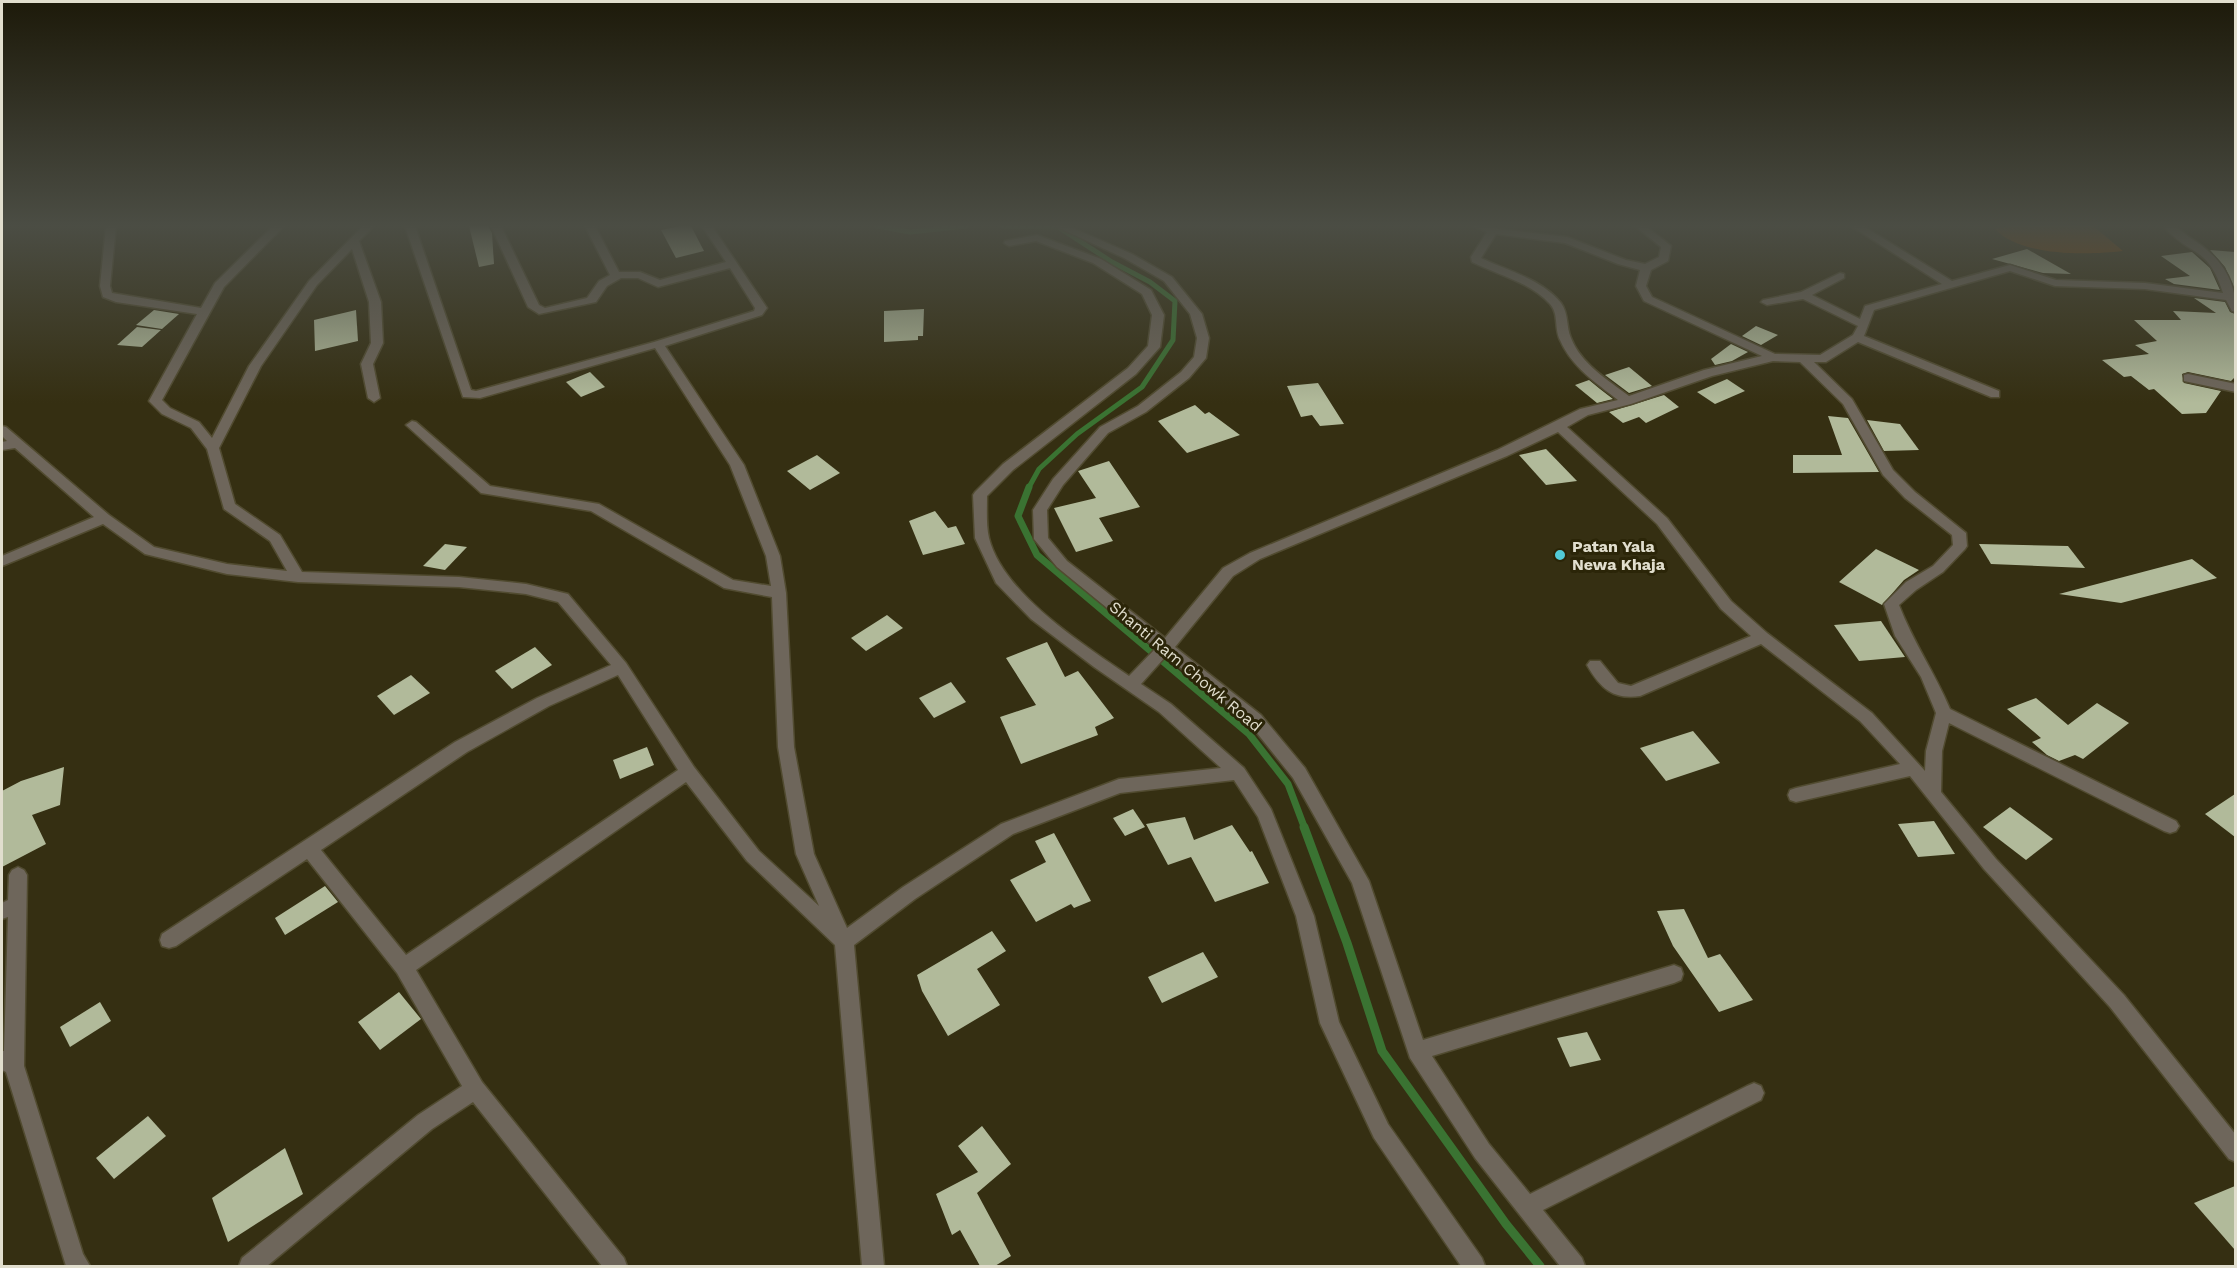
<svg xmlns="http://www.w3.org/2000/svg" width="2237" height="1268" viewBox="0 0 2237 1268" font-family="'Work Sans',sans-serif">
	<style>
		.green { fill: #7d3f00 }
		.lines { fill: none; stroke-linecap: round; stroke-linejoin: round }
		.stream-far2 { stroke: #3a7332; stroke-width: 5 }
		.stream-far1 { stroke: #3a7332; stroke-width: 7 }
		.stream { stroke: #3a7332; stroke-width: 9 }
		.building { fill: #b1ba9a }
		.minor-casing { stroke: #514b30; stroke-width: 3 }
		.minor { fill: #6e665b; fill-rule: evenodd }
		.poi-dot { fill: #52cbd8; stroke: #2b2508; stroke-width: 2 }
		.labels { text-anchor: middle; stroke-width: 6; stroke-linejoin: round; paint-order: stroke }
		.poi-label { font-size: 16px; font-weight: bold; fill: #e1dece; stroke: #2b2508; text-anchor: start }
		.street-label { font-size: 16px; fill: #e1dece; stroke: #2b2508 }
	</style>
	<rect width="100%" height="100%" fill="#352f12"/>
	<path class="green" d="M2010 226H2093L2123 251C2088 255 2021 257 1995 229Z"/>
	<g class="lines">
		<g class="stream-far2">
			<path d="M877 226 910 232 966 226"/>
			<path d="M1002 226 1058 227 1112 262 1150 282 1175 301 1173 340 1142 387 1077 434 1039 469 1028 489"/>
		</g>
		<path class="stream-far1" d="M1029 487 1018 516 1037 555 1249 734 1288 784 1305 829"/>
		<path class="stream" d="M1304 827 1347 943 1382 1051 1506 1224 1540 1266"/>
	</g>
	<g class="building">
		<path d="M469 226H488L492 233 494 264 479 267Z"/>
		<path d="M681 226H691L704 251 676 258 661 230Z"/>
		<path d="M2027 249 2071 274 2043 273 1992 259Z"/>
		<path d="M2210 250 2235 252V290L2225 267Z"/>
		<path d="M2192 252 2210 268 2220 290 2174 284 2165 279 2190 276 2161 256Z"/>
		<path d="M2194 298 2225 302 2230 312 2235 314V377L2231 381 2188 372 2182 374 2184 383 2221 391 2206 413 2182 414 2154 389 2149 390 2131 376 2124 377 2102 360 2149 354 2135 345 2157 341 2134 320H2181L2173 311 2216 313Z"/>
		<path d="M924 309 923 336H918V340L884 342V311Z"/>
		<path d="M154 310 179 314 162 329 136 325Z"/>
		<path d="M356 310 358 341 315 351 314 320Z"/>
		<path d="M1756 326 1778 335 1761 345 1742 336Z"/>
		<path d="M137 327 161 330 142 347 117 345Z"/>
		<path d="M1731 344 1748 352 1732 361 1715 365 1711 359Z"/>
		<path d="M1629 367 1652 386 1629 393 1605 375Z"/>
		<path d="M590 372 605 387 581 397 566 382Z"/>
		<path d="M1727 379 1745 391 1715 404 1697 392Z"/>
		<path d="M1589 380 1600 389 1613 399 1597 403 1575 385Z"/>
		<path d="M1318 383 1344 424 1320 426 1312 415 1301 417 1287 386Z"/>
		<path d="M1664 395 1679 407 1646 423 1639 417 1623 423 1609 412Z"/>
		<path d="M1195 405 1205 414 1209 412 1240 435 1187 453 1158 421Z"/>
		<path d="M1828 416 1848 418 1879 472 1793 473V455H1842Z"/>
		<path d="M1867 420 1900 424 1919 450 1884 451Z"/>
		<path d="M1546 449 1577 481 1546 485 1519 455Z"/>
		<path d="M817 455 840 473 810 490 787 471Z"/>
		<path d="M1109 461 1140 507 1099 518 1113 541 1076 552 1054 508 1096 498 1078 471Z"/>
		<path d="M935 511 948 528 956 526 965 544 923 555 909 521Z"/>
		<path d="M445 544 467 547 445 570 423 566Z"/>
		<path d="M1979 544 2068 546 2085 568 1991 564Z"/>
		<path d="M1876 549 1919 570 1904 580 1882 605 1839 582Z"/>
		<path d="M2192 559 2217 578 2121 603 2059 594Z"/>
		<path d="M887 615 903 628 866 651 851 638Z"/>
		<path d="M1881 621 1905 657 1859 661 1834 625Z"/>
		<path d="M1047 642 1065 677 1078 671 1114 718 1095 727 1098 735 1021 764 1000 717 1036 705 1006 658Z"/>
		<path d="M535 647 552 665 512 689 495 671Z"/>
		<path d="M411 675 430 693 394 715 377 696Z"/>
		<path d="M951 682 966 702 934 718 919 698Z"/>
		<path d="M2036 698 2068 725 2097 703 2129 723 2083 759 2075 755 2059 761 2047 755 2032 742 2041 738 2007 709Z"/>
		<path d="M1693 731 1720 763 1666 781 1640 748Z"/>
		<path d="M647 747 654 765 620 779 613 760Z"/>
		<path d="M64 767 60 805 32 815 46 844 2 867V791L21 781Z"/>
		<path d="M2235 794V837L2205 814Z"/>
		<path d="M2010 807 2053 839 2026 860 1983 827Z"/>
		<path d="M1133 809 1145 827 1125 836 1113 818Z"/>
		<path d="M1185 817 1194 840 1232 825 1250 852 1252 851 1269 883 1215 902 1191 857 1168 865 1146 824Z"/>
		<path d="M1934 821 1955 854 1918 857 1898 824Z"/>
		<path d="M1054 833 1091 901 1074 908 1071 904 1036 922 1010 880 1046 862 1035 841Z"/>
		<path d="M325 886 338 902 285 935 275 918Z"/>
		<path d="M1684 909 1708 958 1720 954 1753 1000 1719 1012 1673 946 1657 911Z"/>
		<path d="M992 931 1006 951 977 969 1000 1005 948 1036 922 991 917 975Z"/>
		<path d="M1203 952 1218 977 1162 1003 1148 977Z"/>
		<path d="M399 992 421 1019 380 1050 358 1022Z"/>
		<path d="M100 1002 111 1021 70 1047 60 1027Z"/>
		<path d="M1587 1032 1601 1060 1570 1067 1557 1038Z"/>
		<path d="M148 1116 166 1136 114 1179 96 1158Z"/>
		<path d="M982 1126 1011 1164 977 1193 1011 1256 995 1266H980L960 1230 952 1235 936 1194 978 1172 958 1146Z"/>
		<path d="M285 1148 303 1194 228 1242 212 1198Z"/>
		<path d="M2235 1186V1250L2194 1203Z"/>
	</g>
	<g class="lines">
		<g class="minor-casing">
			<g id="minor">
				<path d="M106 226H116L110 286 112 293 201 308 215 283 273 226H284L224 287 162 400 170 408 199 422 212 438 249 366 309 281 363 226H374L359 241 381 302 383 343 373 364 380 398 374 402 368 398 361 364 371 343 369 302 352 249 317 285 261 366 219 448 235 504 280 535 302 572 459 577 526 584 568 594 626 663 694 767 759 851 819 906 796 854 778 747 772 597 724 588 591 511 481 493 406 425 412 421 416 422 490 486 599 504 733 580 771 586 766 556 730 465 655 348 480 398 463 397 405 226H415L471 390 476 391 654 342 754 311 755 308 730 268 658 287 638 278H621L607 286 596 302 539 314 528 307 491 226H501L539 305 545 308 587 298 599 281 610 275 585 226H595L619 272H640L660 280 726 262 702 226H712L767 308 762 315 665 346 744 465 780 556 786 593 794 747 814 854 847 928 903 887 1001 824 1119 779 1221 768 1159 712 1094 667 1031 619 996 583 975 538 973 495 975 492 1003 464 1128 368 1148 346 1152 315 1142 294 1093 263 1036 241 1009 246 1004 243 1005 241 1037 235 1101 259 1151 290 1164 315 1160 347 1136 374 1013 470 987 496C987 509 986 525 989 538 1003 594 1084 645 1129 676L1156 648 1057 567 1034 539 1033 510 1053 479 1100 427 1138 406 1181 372 1194 357 1197 338 1190 314 1164 281 1124 258 1055 226H1068L1132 254 1172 277 1202 314 1209 338 1206 358 1189 378 1146 412 1108 433 1063 485 1047 510 1048 538 1067 561 1165 638 1223 568 1250 553 1497 450 1580 409 1618 400C1596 383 1571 366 1560 340 1554 328 1559 314 1550 304 1530 282 1498 275 1472 262L1471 257 1487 232 1473 226 1567 237 1626 260 1645 264 1659 257 1661 247 1635 226H1646L1671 246 1668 261 1651 270 1646 286 1652 297 1775 354 1820 355 1853 335 1858 326 1803 299 1767 305 1761 302 1763 300 1801 292 1840 273 1844 274V278L1812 295 1860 319 1865 306 1942 284 1851 226H1863L1952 281 2010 265 2056 280 2145 283 2223 293C2208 246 2192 257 2165 228L2166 226C2177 226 2180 230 2189 237 2218 255 2236 277 2236 312L2232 311 2226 300 2145 289 2055 286 2010 271 1874 310 1864 336 1999 391V397H1991L1858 342 1826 362H1814L1852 399 1893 470 1915 492 1966 533 1967 546 1965 549 1943 572 1916 590 1899 605C1913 642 1935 673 1950 709L2176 821 2179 826 2176 831 2170 833 2164 831 1949 723 1942 751 1941 792 1996 859 2124 995 2236 1135V1162L2229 1159 2110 1007 1984 869 1910 776 1796 802 1790 800 1788 795 1790 790 1796 788 1900 764 1860 721 1761 644 1640 696C1613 700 1600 688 1587 665L1590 661H1600L1618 683 1631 686 1751 636 1721 609 1657 524 1558 432 1507 456 1260 559 1233 576 1175 647 1261 715 1305 768 1369 881 1423 1040 1674 965 1681 968 1683 974 1681 980 1674 983 1432 1056 1489 1144 1530 1194 1747 1086 1754 1083 1761 1086 1764 1093 1761 1100 1543 1210 1582 1258 1585 1266H1560L1475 1158 1410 1058 1352 883 1293 778 1249 723 1166 656 1141 684 1171 704 1244 768 1271 809 1314 916 1339 1022 1388 1124 1482 1258 1485 1266H1461L1374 1138 1320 1023 1296 916 1258 817 1234 780 1120 793 1013 834 915 899 854 945 884 1266H862L835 945 747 861 686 782 416 970 482 1082 624 1258 627 1266H602L473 1102 432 1129 267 1266H239L242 1258 418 1115 462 1086 397 973 307 859 176 946 169 948 162 946 160 940 162 934 455 742 537 698 611 665 558 602 526 594 459 587 298 582 227 574 145 554 103 524 2 566V556L94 517 15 448 2 450V442L7 441 2 436V426L6 427 109 515 154 547 227 564 287 571 270 541 224 509 207 449 191 428 162 414 149 401 197 314 116 302 103 297 100 286ZM1496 234 1565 243 1618 264 1640 270 1636 286 1644 301 1762 356 1704 370 1629 396C1608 380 1581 364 1571 338 1566 327 1569 314 1561 303 1542 279 1508 271 1481 258ZM1773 361 1800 362 1843 404 1883 475 1905 498 1952 535 1953 545 1933 566 1906 582 1884 604 1895 636 1921 677 1936 713 1926 751 1925 771 1872 713 1767 633 1731 601 1667 518 1567 427 1588 415 1631 404 1712 376ZM618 675 678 770 406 955 321 850 467 752 549 706Z"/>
				<path d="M2188 374 2236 384V392L2184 381V375Z"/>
				<path d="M18 867 24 870 27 875 24 1066 83 1254 90 1266H66L6 1072 2 1070V1051H4L8 917 2 919V903L8 900 9 875 12 870Z"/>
			</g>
		</g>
		<use href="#minor" class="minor"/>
	</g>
	<linearGradient id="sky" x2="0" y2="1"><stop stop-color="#1d1a0a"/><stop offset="0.56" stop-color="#4b4d44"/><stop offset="1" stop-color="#4b4d44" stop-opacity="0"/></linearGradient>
	<rect width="2237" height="403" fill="url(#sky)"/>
	<circle class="poi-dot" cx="1560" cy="555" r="6"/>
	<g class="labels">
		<g class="poi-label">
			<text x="1572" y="552">Patan Yala<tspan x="1572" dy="18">Newa Khaja</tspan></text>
		</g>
		<g class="street-label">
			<text transform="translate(1186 666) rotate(40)" y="6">Shanti Ram Chowk Road</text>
		</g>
	</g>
	<rect width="2237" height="1268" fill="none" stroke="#e1dece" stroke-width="6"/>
</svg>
